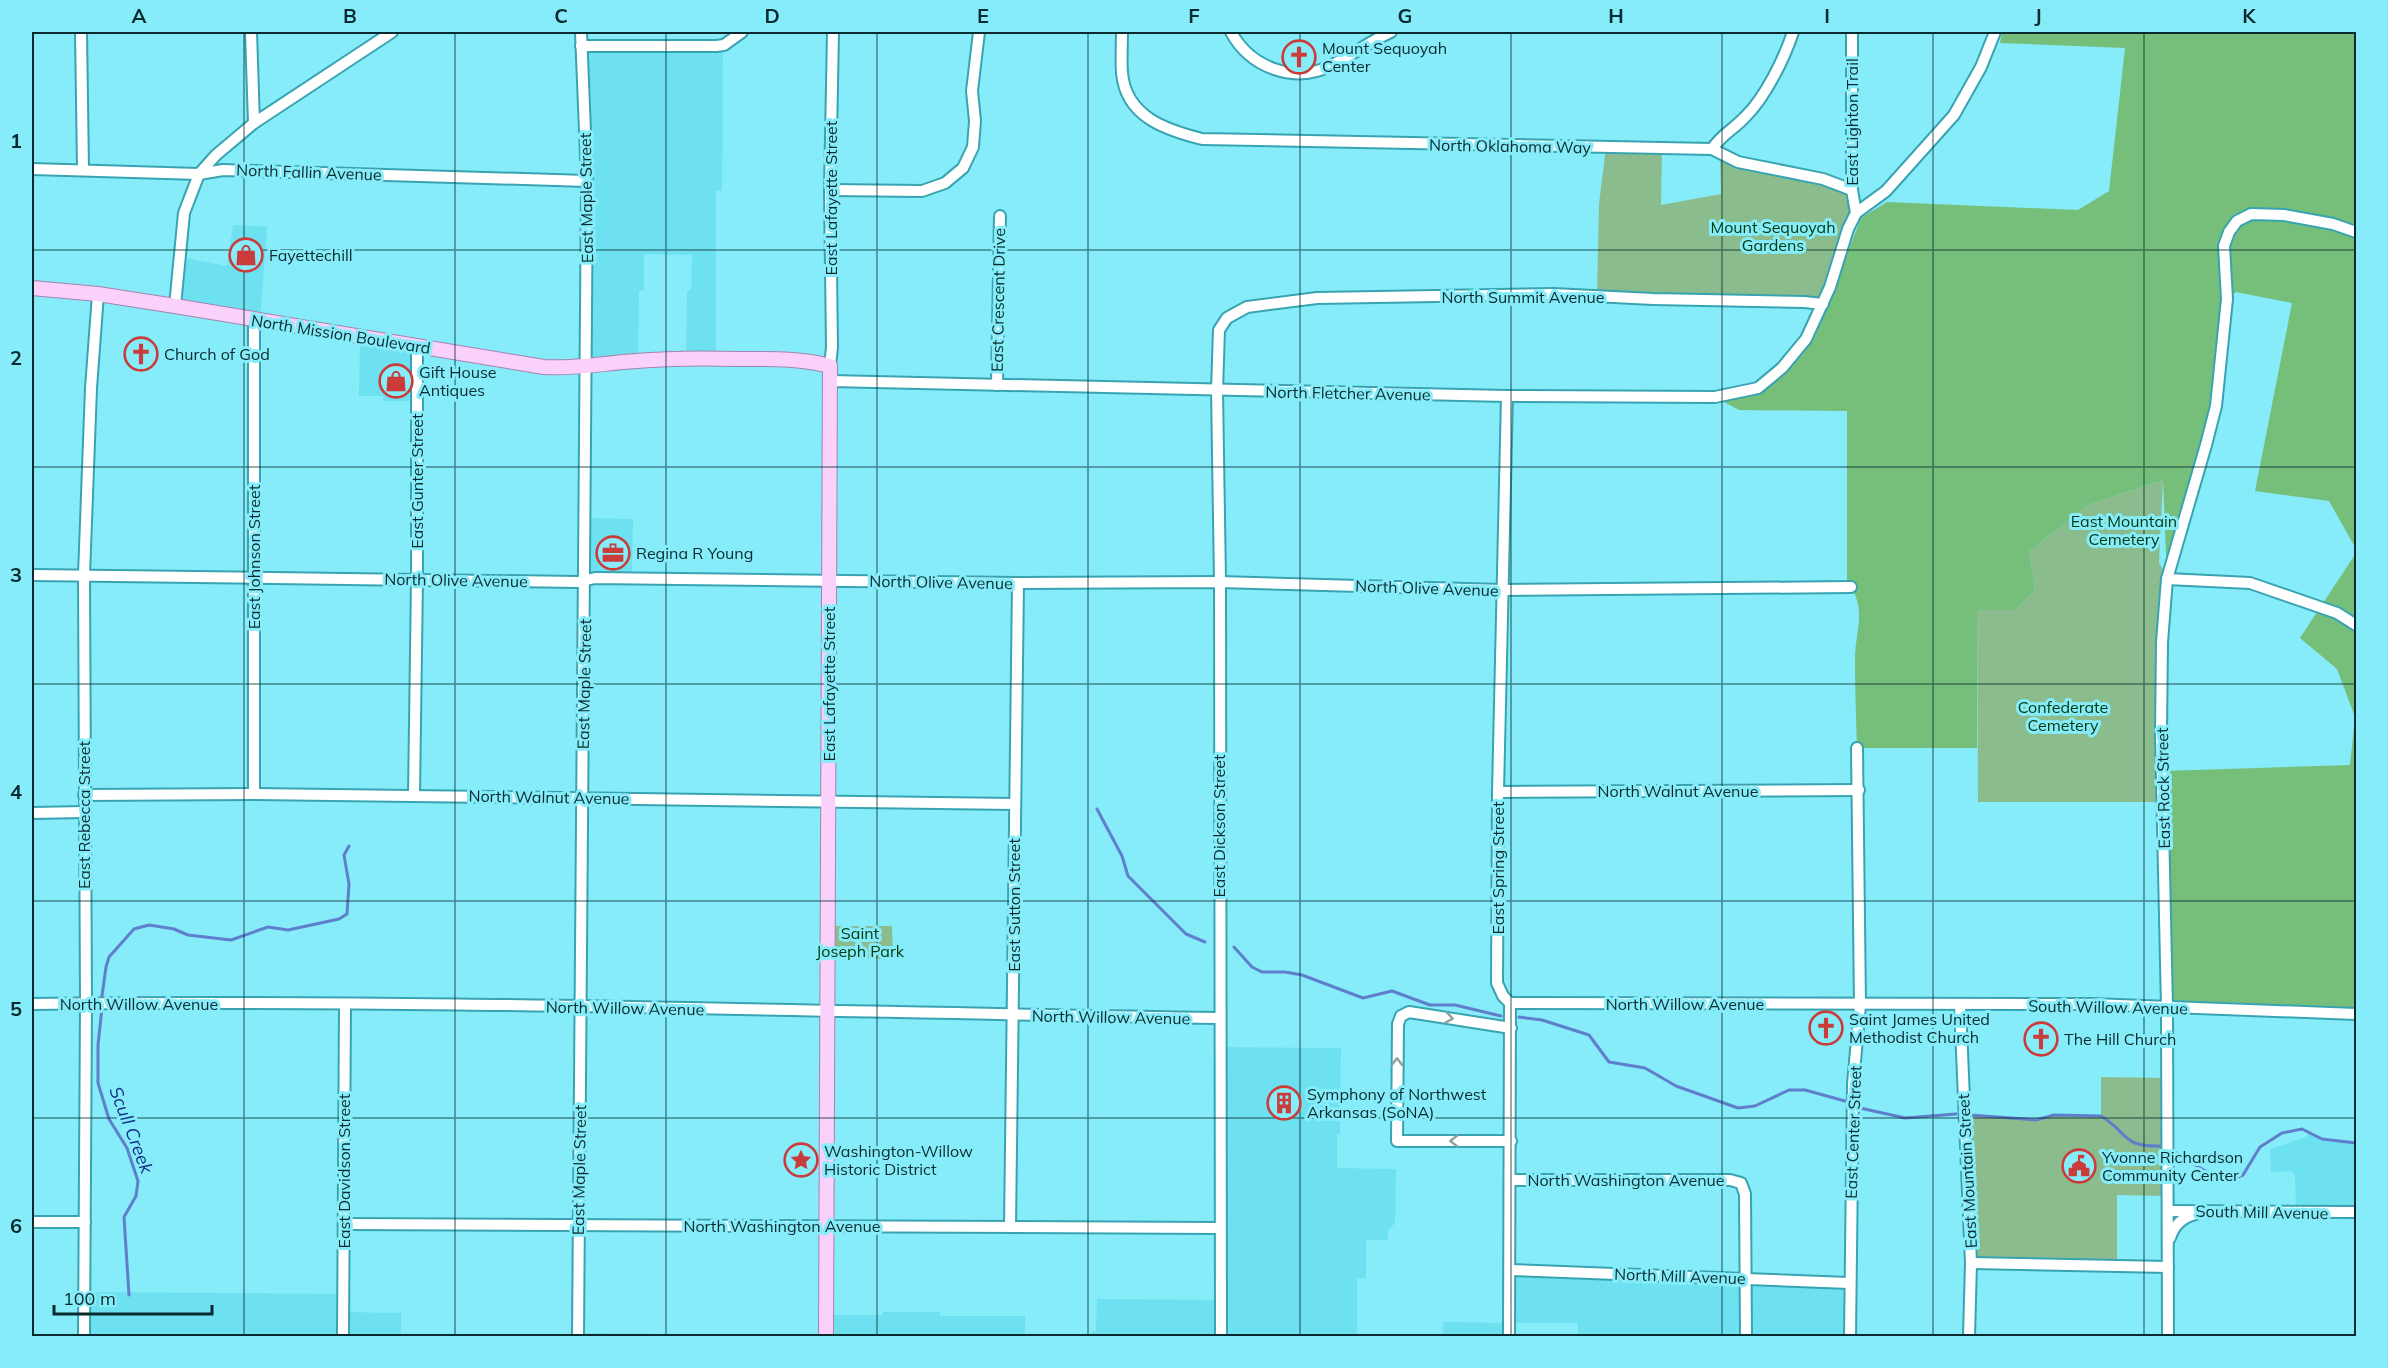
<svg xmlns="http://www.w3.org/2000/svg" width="2388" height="1368" viewBox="0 0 2388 1368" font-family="Mulish,sans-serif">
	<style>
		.built { fill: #6ee1f0 }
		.green { fill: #8bbc8d }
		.forest { fill: #75bf7a }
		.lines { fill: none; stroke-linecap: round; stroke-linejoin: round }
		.stream { stroke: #5f7fcc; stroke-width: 3 }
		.minor-casing { stroke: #38a4b1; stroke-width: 14 }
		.major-casing { stroke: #a383b1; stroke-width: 16 }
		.minor { stroke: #fff; stroke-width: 10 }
		.major { stroke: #fad1fa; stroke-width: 14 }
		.oneway { stroke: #90a0a1 }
		.grid { fill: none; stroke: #092b2f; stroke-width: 1.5; stroke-opacity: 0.55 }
		.labels { text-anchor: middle; stroke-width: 6; stroke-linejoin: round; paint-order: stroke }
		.poi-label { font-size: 16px; fill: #092b2f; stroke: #86ecf9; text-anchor: start }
		.street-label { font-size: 16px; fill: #092b2f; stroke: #86ecf9 }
		.park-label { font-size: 16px; fill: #00380a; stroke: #86ecf9 }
		.water-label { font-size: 18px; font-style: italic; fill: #132d87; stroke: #86ecf9 }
		.neatline { fill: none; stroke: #092b2f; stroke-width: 2 }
		.grid-label { font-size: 20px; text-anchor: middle; font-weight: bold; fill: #092b2f }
	</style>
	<rect width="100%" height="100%" fill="#86ecf9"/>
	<g class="built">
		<path d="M723 45 722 191H716V358H686L687 291 691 290 692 255 644 254V290L639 291 638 360 585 366 581 46Z"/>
		<path d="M233 225 267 227 260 321 175 306 180 257 227 266Z"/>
		<path d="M360 337 417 347V401H383V396H359Z"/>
		<path d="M585 518 633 519 632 578 585 581Z"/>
		<path d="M1219 1047 1341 1048 1340 1134H1337V1168L1396 1169 1395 1223 1388 1231V1240H1366V1278L1357 1279V1336H1092V1331H1096L1097 1299 1220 1300Z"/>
		<path d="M2310 1132 2322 1139 2356 1143V1212L2296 1213 2295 1175 2292 1171 2271 1172 2270 1149 2306 1137Z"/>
		<path d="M1510 1270 1849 1283 1850 1336H1578V1323H1510L1509 1336H1443V1322L1509 1323Z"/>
		<path d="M84 1292 343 1294V1312L401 1313V1336H32H84Z"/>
		<path d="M883 1312H940V1316H1025V1336H826L827 1315H883Z"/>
		<path d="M578 1333 670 1334V1336H578Z"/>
	</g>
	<g class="green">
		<path d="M1606 147 1662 148 1661 205 1721 194 1720 155 1852 190 1856 213 1823 304 1597 296 1599 204Z"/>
		<path d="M2163 480 2159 562 2167 579 2163 802H1978L1977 610 2016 609 2035 590 2029 551 2089 504Z"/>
		<path d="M828 926H892L893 959 827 958Z"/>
		<path d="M2101 1077 2167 1078V1196L2117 1195V1266L1971 1263 1964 1115 2036 1120 2054 1115 2101 1116Z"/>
	</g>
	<g class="forest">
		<path d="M2002 32H2356V549L2329 501 2255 491 2292 303 2236 292 2227 300 2216 406 2167 579 2163 480 2089 504 2029 551 2035 590 2015 610H1977V748H1857C1856 718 1855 689 1855 660 1855 631 1866 615 1852 588L1847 587V411L1739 410 1715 397 1770 387 1814 339 1861 218 1887 202 2078 210 2109 191 2125 48 2000 43Z"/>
		<path d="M2356 553V1014L2167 1008 2162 771 2350 765 2355 717 2337 669 2300 638Z"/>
	</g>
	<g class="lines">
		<g class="stream">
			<path d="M1097 809 1122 856 1128 876 1186 934 1205 942"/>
			<path d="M1234 947 1252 967 1262 972H1285L1302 975 1363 998 1392 991 1430 1005H1455L1501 1016"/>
			<path d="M102 996 106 967 109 957 134 929 149 925 174 929 188 935 231 940 268 927 288 930 339 919 347 914 349 884 344 855 349 846"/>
			<path d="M102 1008 98 1045V1083L109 1119 127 1148 138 1181 136 1196 124 1217 129 1295"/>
			<path d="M1519 1017 1542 1020 1589 1035 1609 1062 1645 1068 1676 1086 1738 1108 1755 1106 1789 1090H1805L1845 1101"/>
			<path d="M1860 1108 1905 1118 1956 1114"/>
			<path d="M1971 1115 2036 1120 2054 1115 2101 1116C2130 1134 2121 1147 2162 1146"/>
			<path d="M2177 1153 2205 1171 2224 1179H2233L2243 1175 2260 1147 2282 1133 2302 1129 2322 1139 2356 1143"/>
		</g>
		<g class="minor-casing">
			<g id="minor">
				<path d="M81 32 83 169"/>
				<path d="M251 32 254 123"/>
				<path d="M1122 32C1122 45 1121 60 1122 73 1126 117 1166 130 1202 139L1712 149 1738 162 1823 179 1852 190"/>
				<path d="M1231 32C1250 67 1293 84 1330 66 1351 56 1370 41 1391 32"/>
				<path d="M1852 32V190L1856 213"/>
				<path d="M581 46H716L724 45 742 32"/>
				<path d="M1712 149C1722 134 1733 130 1745 117 1765 98 1785 57 1793 32"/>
				<path d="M32 169 199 174 223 170 587 181"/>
				<path d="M830 190 922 191 945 183 963 168 973 147 975 121 972 91 979 32"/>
				<path d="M175 306 184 213 199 174 216 155 254 123 392 32"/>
				<path d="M254 320V794"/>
				<path d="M830 366 832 347 830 190 833 32"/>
				<path d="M830 381 1507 396 1715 397 1758 388 1782 368 1806 339 1830 287 1848 229 1856 213 1886 191 1954 115 1981 67 1995 32"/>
				<path d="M997 385 1000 216"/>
				<path d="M1507 396 1498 792 1497 983 1503 996 1510 1003 1509 1336"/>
				<path d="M32 575 578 582 595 578 1018 583 1220 582 1502 590 1851 587"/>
				<path d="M2167 579 2250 583 2337 613 2356 625"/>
				<path d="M1498 792 1859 790"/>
				<path d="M84 795 254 794 1015 804"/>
				<path d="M414 796 417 579V347"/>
				<path d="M32 813 84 812"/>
				<path d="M1510 1003 2092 1004 2356 1014"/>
				<path d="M32 1004C427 999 823 1012 1219 1018"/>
				<path d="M1960 1005 1971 1263 1969 1336"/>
				<path d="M1511 1141H1397L1398 1024 1401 1016 1409 1012 1511 1028"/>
				<path d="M1510 1180H1730L1741 1183 1745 1194 1746 1336"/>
				<path d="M2168 1211 2356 1212"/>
				<path d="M32 1222H85"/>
				<path d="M344 1224 1220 1228"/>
				<path d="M1010 1227 1018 583"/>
				<path d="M2170 1238C2174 1225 2183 1217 2196 1214"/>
				<path d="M1971 1263 2168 1267"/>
				<path d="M1510 1270 1849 1283"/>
				<path d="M84 1336 86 1004 84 575 91 388 98 294"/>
				<path d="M343 1336 345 1005"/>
				<path d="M578 1336 587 181 581 32"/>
				<path d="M1221 1336 1220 582 1217 390 1219 330 1227 318 1247 307 1317 298 1553 294 1653 299 1804 302 1823 304"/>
				<path d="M1850 1336 1853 1084 1860 1005 1857 748"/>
				<path d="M2168 1336 2167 1008 2161 733 2162 642 2167 579 2206 445 2216 406 2227 299 2224 246 2229 232 2237 221 2251 214 2284 215 2333 224 2356 232"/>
			</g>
		</g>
		<g class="major-casing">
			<path id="major" d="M32 288 98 294 175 306 544 367C575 369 605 363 636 361 670 358 704 358 738 359 769 359 800 358 830 366L826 1336"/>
		</g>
		<use href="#minor" class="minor"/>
		<use href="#major" class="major"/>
	</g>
	<defs><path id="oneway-chevron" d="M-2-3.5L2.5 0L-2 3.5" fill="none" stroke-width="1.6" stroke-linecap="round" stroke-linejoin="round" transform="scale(1.5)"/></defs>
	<g class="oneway">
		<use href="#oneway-chevron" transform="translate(1449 1018) rotate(9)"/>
		<use href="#oneway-chevron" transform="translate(1397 1062) rotate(-90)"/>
		<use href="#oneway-chevron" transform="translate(1454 1141) rotate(-180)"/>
	</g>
	<path class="grid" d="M244 32V1336M455 32V1336M666 32V1336M877 32V1336M1088 32V1336M1300 32V1336M1511 32V1336M1722 32V1336M1933 32V1336M2144 32V1336M32 250H2356M32 467H2356M32 684H2356M32 901H2356M32 1118H2356"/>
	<defs>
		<g id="church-ring" transform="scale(1.725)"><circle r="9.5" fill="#86ecf9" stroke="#ca3b39" stroke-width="1.5"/><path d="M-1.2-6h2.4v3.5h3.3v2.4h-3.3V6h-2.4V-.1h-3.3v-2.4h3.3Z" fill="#ca3b39"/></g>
		<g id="shop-ring" transform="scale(1.725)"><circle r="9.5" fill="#86ecf9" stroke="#ca3b39" stroke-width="1.5"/><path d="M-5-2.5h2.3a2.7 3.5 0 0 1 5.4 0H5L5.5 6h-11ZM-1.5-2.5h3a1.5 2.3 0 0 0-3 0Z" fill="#ca3b39"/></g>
		<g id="office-ring" transform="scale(1.725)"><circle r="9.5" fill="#86ecf9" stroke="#ca3b39" stroke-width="1.5"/><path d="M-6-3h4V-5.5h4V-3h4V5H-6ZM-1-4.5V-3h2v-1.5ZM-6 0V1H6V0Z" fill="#ca3b39"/></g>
		<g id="building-ring" transform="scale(1.725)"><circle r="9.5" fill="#86ecf9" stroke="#ca3b39" stroke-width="1.5"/><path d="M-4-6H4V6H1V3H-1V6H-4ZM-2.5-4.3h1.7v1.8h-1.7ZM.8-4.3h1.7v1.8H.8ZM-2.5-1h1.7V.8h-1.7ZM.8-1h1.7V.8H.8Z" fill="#ca3b39"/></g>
		<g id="sight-ring" transform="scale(1.725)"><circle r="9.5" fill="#86ecf9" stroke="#ca3b39" stroke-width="1.5"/><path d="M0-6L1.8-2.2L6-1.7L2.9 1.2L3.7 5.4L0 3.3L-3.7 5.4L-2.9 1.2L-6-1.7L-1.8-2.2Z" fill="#ca3b39"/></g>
		<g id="civic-ring" transform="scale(1.725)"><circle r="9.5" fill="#86ecf9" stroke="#ca3b39" stroke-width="1.5"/><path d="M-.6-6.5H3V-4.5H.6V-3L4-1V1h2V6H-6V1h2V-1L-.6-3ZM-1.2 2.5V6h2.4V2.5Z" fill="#ca3b39"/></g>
	</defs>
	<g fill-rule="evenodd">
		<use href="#church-ring" x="1299" y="57"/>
		<use href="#shop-ring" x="246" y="255"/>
		<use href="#church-ring" x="141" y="354"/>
		<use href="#shop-ring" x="396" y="381"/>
		<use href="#office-ring" x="613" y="553"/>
		<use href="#church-ring" x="1826" y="1028"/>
		<use href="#church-ring" x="2041" y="1039"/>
		<use href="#building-ring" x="1284" y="1103"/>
		<use href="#sight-ring" x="801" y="1160"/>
		<use href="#civic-ring" x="2079" y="1166"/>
	</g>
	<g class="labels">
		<g class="poi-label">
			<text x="1322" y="54">Mount Sequoyah<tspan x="1322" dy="18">Center</tspan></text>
			<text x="269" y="261">Fayettechill</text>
			<text x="164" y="360">Church of God</text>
			<text x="419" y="378">Gift House<tspan x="419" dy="18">Antiques</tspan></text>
			<text x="636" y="559">Regina R Young</text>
			<text x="1849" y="1025">Saint James United<tspan x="1849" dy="18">Methodist Church</tspan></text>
			<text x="2064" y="1045">The Hill Church</text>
			<text x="1307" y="1100">Symphony of Northwest<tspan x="1307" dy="18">Arkansas (SoNA)</tspan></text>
			<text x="824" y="1157">Washington-Willow<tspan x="824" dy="18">Historic District</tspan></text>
			<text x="2102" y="1163">Yvonne Richardson<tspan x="2102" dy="18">Community Center</tspan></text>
		</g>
		<g class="street-label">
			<text transform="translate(1852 122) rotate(-90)" y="6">East Lighton Trail</text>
			<text transform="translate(1510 146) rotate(1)" y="6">North Oklahoma Way</text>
			<text transform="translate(309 172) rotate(2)" y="6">North Fallin Avenue</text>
			<text transform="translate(586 198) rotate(-91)" y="6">East Maple Street</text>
			<text transform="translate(831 198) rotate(-90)" y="6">East Lafayette Street</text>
			<text x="1523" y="303">North Summit Avenue</text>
			<text transform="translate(998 300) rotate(-89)" y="6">East Crescent Drive</text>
			<text transform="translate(341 334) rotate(9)" y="6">North Mission Boulevard</text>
			<text transform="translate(1348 393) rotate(1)" y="6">North Fletcher Avenue</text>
			<text transform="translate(417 481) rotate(-90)" y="6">East Gunter Street</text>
			<text transform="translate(254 557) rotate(-90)" y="6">East Johnson Street</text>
			<text transform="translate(456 580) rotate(1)" y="6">North Olive Avenue</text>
			<text transform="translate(941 582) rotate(1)" y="6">North Olive Avenue</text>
			<text transform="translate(1427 588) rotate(2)" y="6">North Olive Avenue</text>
			<text transform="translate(584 684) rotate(-89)" y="6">East Maple Street</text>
			<text transform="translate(829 684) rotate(-90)" y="6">East Lafayette Street</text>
			<text transform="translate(2163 788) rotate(-91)" y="6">East Rock Street</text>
			<text x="1678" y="797">North Walnut Avenue</text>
			<text transform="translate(549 797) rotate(1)" y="6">North Walnut Avenue</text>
			<text transform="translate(84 815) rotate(-90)" y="6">East Rebecca Street</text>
			<text transform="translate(1219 826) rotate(-90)" y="6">East Dickson Street</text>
			<text transform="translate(1498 868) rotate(-90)" y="6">East Spring Street</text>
			<text transform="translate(1014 905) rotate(-90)" y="6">East Sutton Street</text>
			<text x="139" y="1010">North Willow Avenue</text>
			<text x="1685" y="1010">North Willow Avenue</text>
			<text transform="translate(2108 1007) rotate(1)" y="6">South Willow Avenue</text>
			<text transform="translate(625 1008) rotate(1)" y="6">North Willow Avenue</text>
			<text transform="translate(1111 1017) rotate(1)" y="6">North Willow Avenue</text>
			<text transform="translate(1853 1132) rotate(-88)" y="6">East Center Street</text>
			<text transform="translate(579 1170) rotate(-89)" y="6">East Maple Street</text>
			<text transform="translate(344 1171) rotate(-90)" y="6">East Davidson Street</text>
			<text transform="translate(1967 1171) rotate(-93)" y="6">East Mountain Street</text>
			<text x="1626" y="1186">North Washington Avenue</text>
			<text transform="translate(2262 1212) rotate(1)" y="6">South Mill Avenue</text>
			<text x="782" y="1232">North Washington Avenue</text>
			<text transform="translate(1680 1276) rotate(2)" y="6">North Mill Avenue</text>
		</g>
		<g class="park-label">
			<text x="1773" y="233">Mount Sequoyah<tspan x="1773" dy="18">Gardens</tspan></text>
			<text x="2124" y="527">East Mountain<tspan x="2124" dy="18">Cemetery</tspan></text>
			<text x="2063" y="713">Confederate<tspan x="2063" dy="18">Cemetery</tspan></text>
			<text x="860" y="939">Saint<tspan x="860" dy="18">Joseph Park</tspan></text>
		</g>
		<g class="water-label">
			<text transform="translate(131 1130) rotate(69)" y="6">Scull Creek</text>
		</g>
	</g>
	<rect width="2388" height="1368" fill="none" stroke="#86ecf9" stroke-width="66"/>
	<path d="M54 1305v9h158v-9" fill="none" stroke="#092b2f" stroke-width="3"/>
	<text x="63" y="1305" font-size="18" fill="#092b2f" stroke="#86ecf9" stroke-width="4.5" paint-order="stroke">100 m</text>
	<rect x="33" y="33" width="2322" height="1302" class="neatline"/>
	<g class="grid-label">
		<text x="139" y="23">A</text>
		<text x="350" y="23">B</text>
		<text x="561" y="23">C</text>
		<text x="772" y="23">D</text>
		<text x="983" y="23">E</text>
		<text x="1194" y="23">F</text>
		<text x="1405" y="23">G</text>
		<text x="1616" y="23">H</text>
		<text x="1827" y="23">I</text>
		<text x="2038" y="23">J</text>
		<text x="2249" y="23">K</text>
		<text x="16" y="148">1</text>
		<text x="16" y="365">2</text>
		<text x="16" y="582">3</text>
		<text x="16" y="799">4</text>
		<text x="16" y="1016">5</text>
		<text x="16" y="1233">6</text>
	</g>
</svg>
